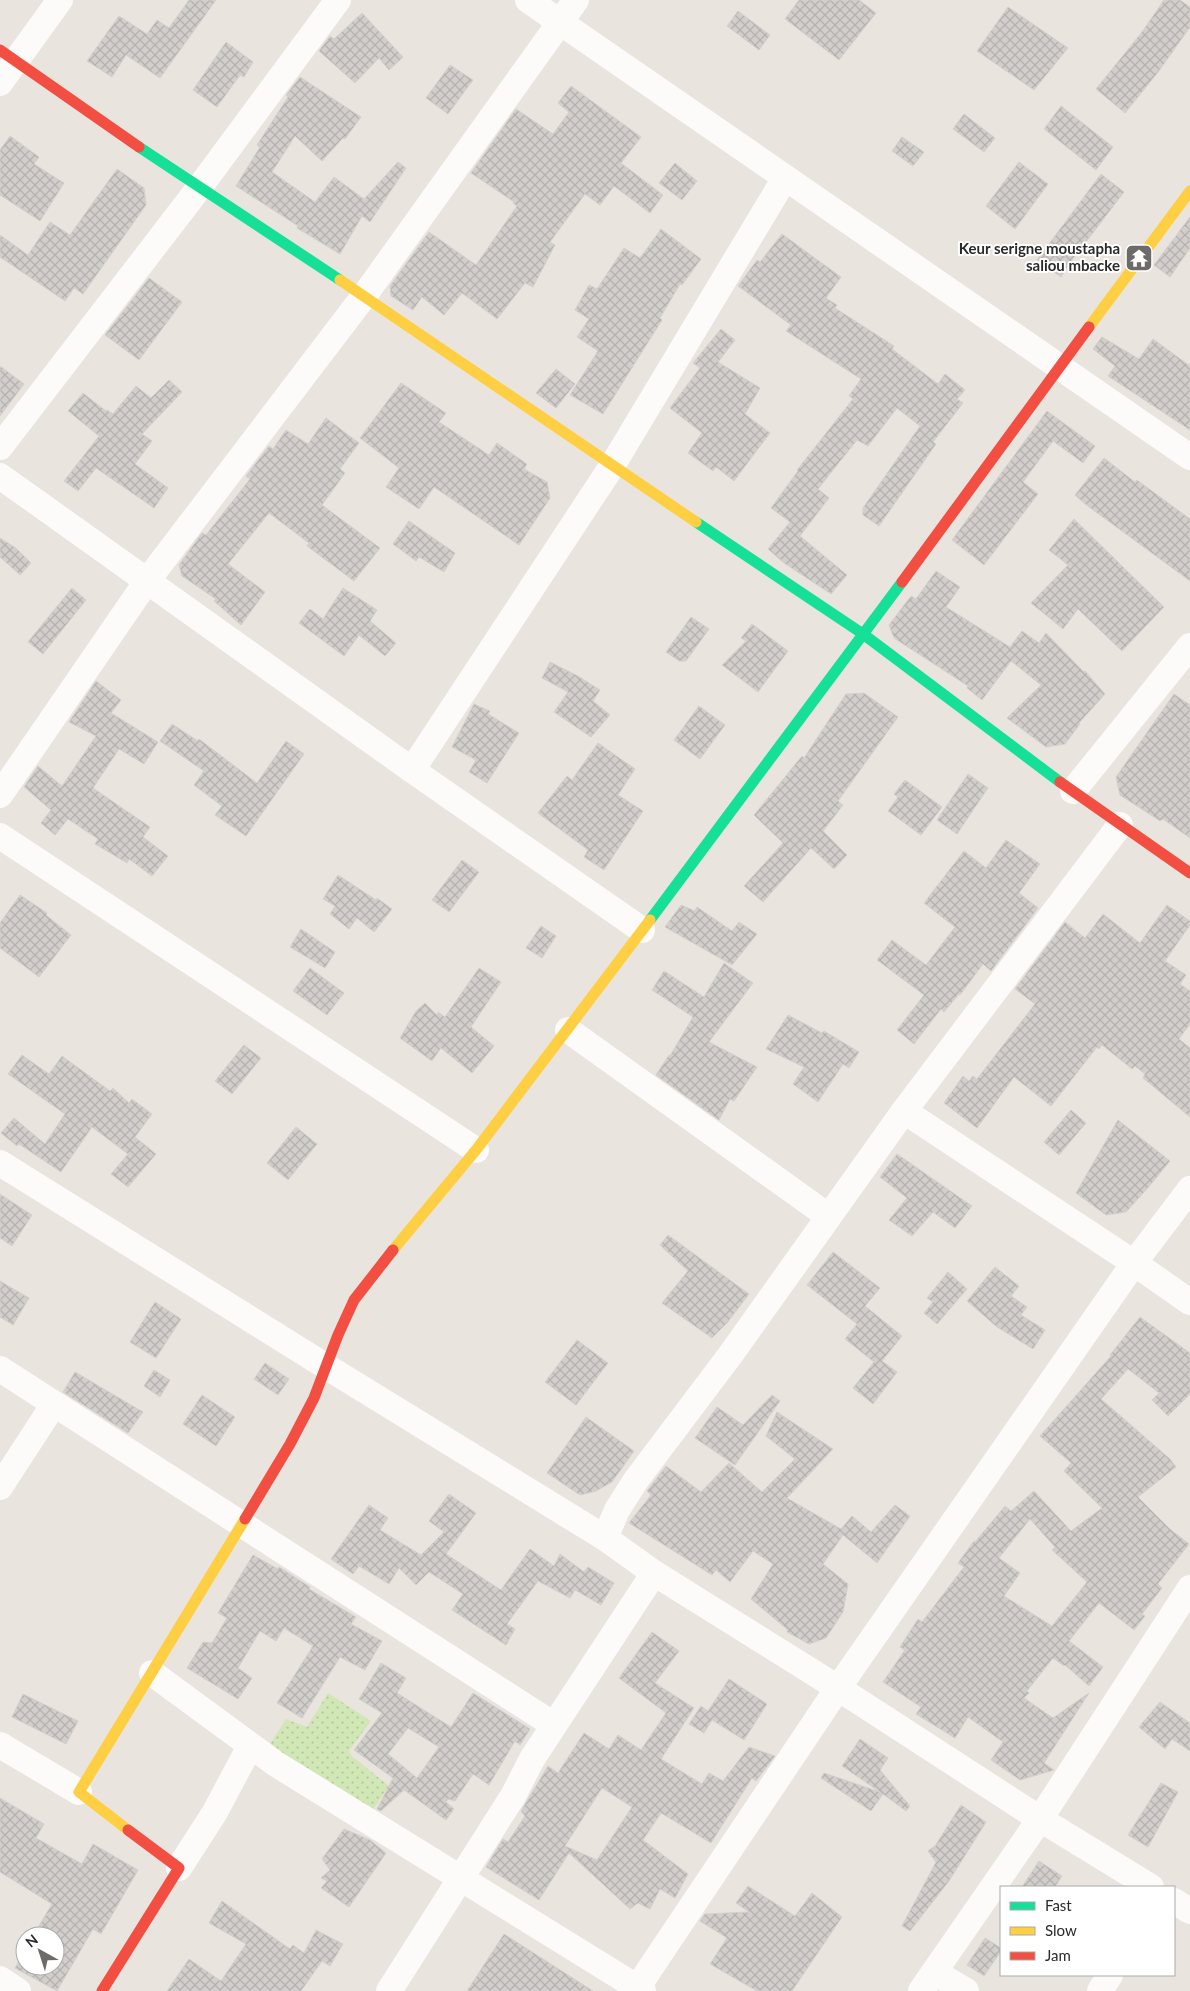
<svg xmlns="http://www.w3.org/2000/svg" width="1190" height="1991" viewBox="0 0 1190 1991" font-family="Lato,sans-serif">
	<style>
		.grass { fill: url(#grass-dots) }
		.building { fill: url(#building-cross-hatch); stroke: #d4d0cb; fill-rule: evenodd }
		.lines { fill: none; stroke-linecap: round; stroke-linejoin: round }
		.street { stroke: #fcfbfa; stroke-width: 26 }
		.fast { stroke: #16e098; stroke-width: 11 }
		.slow { stroke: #ffcf43; stroke-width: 11 }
		.jam { stroke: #f24e42; stroke-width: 11 }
		.labels { text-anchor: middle; stroke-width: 4; stroke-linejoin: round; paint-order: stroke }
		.poi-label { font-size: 15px; font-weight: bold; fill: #2a2a2a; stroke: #fff; text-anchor: end }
	</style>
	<defs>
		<pattern id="grass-dots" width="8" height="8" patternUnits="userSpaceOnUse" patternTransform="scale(1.25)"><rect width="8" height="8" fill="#d1e7b5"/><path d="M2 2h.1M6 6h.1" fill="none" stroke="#b4c69c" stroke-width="1.8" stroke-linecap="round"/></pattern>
		<pattern id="building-cross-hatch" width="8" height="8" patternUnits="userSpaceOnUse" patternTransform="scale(1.25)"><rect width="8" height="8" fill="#d2cecb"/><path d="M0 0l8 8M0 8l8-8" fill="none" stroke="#b4b1ae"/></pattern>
	</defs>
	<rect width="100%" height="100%" fill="#eae4df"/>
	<path class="grass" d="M328 1693 371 1721 349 1751 352 1756 389 1786 368 1817 267 1749 286 1719 307 1727Z"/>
	<g class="building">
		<path d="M189 0H216L160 78 126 55 112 77 87 61 119 16 147 34 157 20 169 28Z"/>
		<path d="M799 0H859L876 13 839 60 785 19Z"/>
		<path d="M1164 0H1180L1190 7V27L1159 71 1125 113 1096 89 1142 32Z"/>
		<path d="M1008 7 1068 48 1034 90 977 51Z"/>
		<path d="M738 11 770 35 759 50 727 26Z"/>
		<path d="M362 13 403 57 389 70 379 58 355 83 319 51 330 36 334 39Z"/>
		<path d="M226 42 253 62 244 77 240 75 217 107 193 90Z"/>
		<path d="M450 65 473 80 448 114 426 98Z"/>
		<path d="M300 77 361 117 345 139 343 138 322 161 295 136 272 172 315 202 334 177 364 199 398 162 406 168 370 222 362 216 340 254 297 228 298 226 236 186 260 147 257 145 288 97 286 95Z"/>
		<path d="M571 86 641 137 621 163 663 195 650 213 614 186 600 205 585 194 550 242 555 245 533 287 525 283 497 319 462 293 444 315 422 297 413 310 391 296 390 286 429 232 476 265 517 206 513 203 514 202 471 173 516 109 553 134 569 112 558 103Z"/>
		<path d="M1061 106 1113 147 1096 170 1044 129Z"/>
		<path d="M964 114 995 138 984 152 953 129Z"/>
		<path d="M10 136 39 157 34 164 64 183 40 221 0 195V150Z"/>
		<path d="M902 137 924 152 913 166 892 151Z"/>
		<path d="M1019 162 1048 184 1015 229 986 206Z"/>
		<path d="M675 163 697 181 682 200 659 183Z"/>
		<path d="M117 169 144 188 146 205 83 294 74 288 65 301 0 257V235L28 255 50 222 70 235Z"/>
		<path d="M1101 174 1124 192 1083 246 1082 245 1061 277 1037 260Z"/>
		<path d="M1190 217V248L1170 277 1154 265Z"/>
		<path d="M661 229 701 259 682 285 680 284 660 318 662 320 603 414 570 395 598 351 577 337 589 319 575 310 589 285 597 289 624 248 640 258Z"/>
		<path d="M782 234 841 277 826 298 837 305 835 308 894 346 892 349 938 384 945 374 965 390 957 399 963 403 933 442 936 444 879 526 863 515V508L920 426 897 408 868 446 857 440 818 489 829 498 800 536 847 575 831 594 784 563 768 549 790 522 771 508 798 471 797 470 853 399 849 396 861 379 786 331 791 325 738 286 757 260 760 262Z"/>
		<path d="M149 278 182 302 139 360 105 335Z"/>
		<path d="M721 329 735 340 718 362 760 388 745 414 770 433 734 481 716 467 713 471 688 453 702 433 670 408 700 368 693 363Z"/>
		<path d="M1102 337 1139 359 1153 339 1190 366V430L1108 376 1115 366 1093 349Z"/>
		<path d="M0 366 24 384 0 416Z"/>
		<path d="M556 369 575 384 556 408 536 393Z"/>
		<path d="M169 380 182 392 142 434 152 441 135 464 168 488 154 508 96 468 78 491 64 481 99 436 68 411 83 393 106 411 107 410 113 414 136 386 151 398Z"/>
		<path d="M401 383 446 413 439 422 489 455 497 443 527 464 524 469 547 482 550 498 519 545 434 487 419 509 386 487 399 468 360 438Z"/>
		<path d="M1047 411 1095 446 1083 463 1053 441 1023 482 1038 494 984 565 952 540Z"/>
		<path d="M326 418 359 443 340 469 345 473 322 505 380 548 354 581 307 546 309 543 269 513 228 564 265 592 241 625 214 601 216 599 182 576 179 565 202 533 206 535 250 479 246 476 269 446 273 449 286 430 308 444Z"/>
		<path d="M1104 458 1135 482 1137 480 1190 519V581L1085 504 1075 495Z"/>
		<path d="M1074 519 1164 607 1122 651 1078 609 1063 629 1031 603 1068 565 1049 550Z"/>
		<path d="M409 521 455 553 444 572 419 557 416 561 393 544Z"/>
		<path d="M0 538 16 548 31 563 20 575 0 557Z"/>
		<path d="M936 571 960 587 946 607 1010 647 1022 631 1039 643 1046 633 1084 672 1085 671 1105 694 1079 723 1080 724 1065 744 1046 747 1007 718 1041 685 1011 661 982 700 967 688 968 686 894 638 889 625 911 596 916 599Z"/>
		<path d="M72 588 86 600 43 654 28 642Z"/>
		<path d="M343 588 377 610 370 621 396 643 385 656 359 635 344 656 299 623 310 609 323 619Z"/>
		<path d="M691 617 709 629 686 661H679L666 652Z"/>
		<path d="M752 624 788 651 758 692 722 665 746 641 741 638Z"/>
		<path d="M550 662 578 676 600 690 593 701 610 715 591 737 554 712 568 692 542 678Z"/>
		<path d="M96 681 121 700 111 713 158 742 144 764 119 749 93 788 150 827 143 837 168 856 152 876 129 859 127 863 95 844 98 839 68 819 55 835 41 823 51 810 24 787 38 766 62 786 96 736 69 722Z"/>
		<path d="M864 693 898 717 838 801 843 805 823 831 847 855 834 869 811 848 763 902 744 886 783 843 754 815 802 756 804 758 846 694Z"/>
		<path d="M1174 694 1190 705V838L1163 819 1160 821 1120 795 1116 777Z"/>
		<path d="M474 704 490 711 488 714 519 733 487 783 469 772 476 760 452 747Z"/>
		<path d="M699 706 725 725 700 759 674 740Z"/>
		<path d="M172 724 198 741 199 739 257 783 286 741 304 754 246 836 215 815 222 806 194 785 204 771 160 741Z"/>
		<path d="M598 743 635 769 618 795 643 811 604 870 584 857 588 850 538 813 567 776 572 780Z"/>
		<path d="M968 774 988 788 957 834 937 820Z"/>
		<path d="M905 780 942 807 921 835 888 811 898 797 894 794Z"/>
		<path d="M1006 840 1040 864 1019 893 1038 908 991 971 983 964 960 995 959 994 944 1012 941 1009 914 1044 897 1030 924 995 877 960 892 940 926 965 955 927 924 903 964 851 986 868Z"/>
		<path d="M462 860 479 872 449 912 432 900Z"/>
		<path d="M338 875 376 900 377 898 392 909 374 932 357 918 349 929 330 914 335 906 323 899Z"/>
		<path d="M20 895 47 913 46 915 71 935 39 977 0 948V923Z"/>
		<path d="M681 905 695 911 697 907 732 931 739 922 757 934 732 965 665 927Z"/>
		<path d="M1167 905 1190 921V925L1165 961 1186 975 1180 984 1190 991V1024L1179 1039 1190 1048V1117L1143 1078 1145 1074 1135 1066 1132 1069 1102 1045 1099 1049 1097 1047 1051 1106 1014 1077 977 1128 944 1103 963 1076 969 1081 973 1076 977 1079 1035 1004 1015 989 1065 922 1085 938 1103 914 1140 943Z"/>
		<path d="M541 926 556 936 542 958 526 948Z"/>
		<path d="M301 929 335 952 325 968 290 947Z"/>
		<path d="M724 963 753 983 709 1042 757 1067 734 1101 730 1099 719 1120 656 1075 669 1055 670 1056 693 1017 652 990 664 971 704 997Z"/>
		<path d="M310 968 344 993 327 1015 293 991Z"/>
		<path d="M479 968 501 982 471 1027 494 1046 472 1073 441 1048 432 1061 400 1038 416 1011 425 1003 437 1015 438 1012 445 1017Z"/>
		<path d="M788 1015 822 1033 824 1031 859 1052 849 1068 843 1064 818 1102 793 1084 804 1067 766 1049Z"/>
		<path d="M244 1045 261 1058 232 1094 215 1081Z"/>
		<path d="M22 1055 49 1074 62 1056 110 1091 113 1088 129 1103 132 1099 152 1114 135 1137 156 1154 128 1187 111 1174 128 1154 92 1127 61 1172 19 1144 17 1146 1 1133 14 1118 45 1144 65 1114 8 1074Z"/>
		<path d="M1071 1110 1086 1123 1059 1155 1044 1142Z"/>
		<path d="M1118 1120 1170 1161 1147 1189 1126 1212 1106 1215 1076 1193Z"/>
		<path d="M296 1127 317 1144 288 1180 267 1163Z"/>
		<path d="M897 1154 972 1206 955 1228 933 1212 912 1236 889 1220 907 1198 880 1177Z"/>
		<path d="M0 1194 32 1215 12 1246 0 1238Z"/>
		<path d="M668 1235 749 1294 727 1323 712 1338 662 1303 688 1271 660 1245Z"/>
		<path d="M833 1252 880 1288 865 1306 902 1336 882 1361 897 1372 873 1404 853 1388 874 1362 845 1339 857 1324 807 1285Z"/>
		<path d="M995 1267 1019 1286 1011 1296 1027 1307 1021 1315 1045 1330 1033 1349 997 1327 967 1301Z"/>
		<path d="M948 1272 967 1289 937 1324 924 1313 933 1302 927 1298Z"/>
		<path d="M0 1281 29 1298 13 1325 0 1317Z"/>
		<path d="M155 1302 181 1319 156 1358 130 1342Z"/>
		<path d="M1140 1317 1190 1353V1394L1168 1416 1152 1400 1159 1393 1128 1369 1101 1399 1170 1459 1176 1467 1138 1497 1170 1529 1189 1544 1158 1584 1162 1588 1142 1614 1145 1616 1134 1630 1099 1603 1069 1641 1103 1667 1089 1686 1065 1665 1064 1666 1053 1658 1027 1691 1029 1693 1024 1698 1053 1718 1089 1693 1044 1763 1054 1770 1020 1780 991 1760 1003 1742 968 1717 955 1738 916 1714 921 1707 883 1682 905 1650 900 1647 918 1619 922 1622 964 1567 958 1563 974 1541 975 1542 1005 1506 1011 1511 1034 1491 1071 1531 1102 1508 1064 1471 1071 1463 1040 1436 1111 1356 1110 1355ZM1030 1519 1055 1547 1052 1550 1087 1582 1052 1626 1004 1596 1020 1573 999 1558Z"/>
		<path d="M577 1340 608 1363 576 1405 545 1382Z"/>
		<path d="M265 1363 289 1379 278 1395 254 1379Z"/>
		<path d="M154 1370 170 1380 160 1397 144 1386Z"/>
		<path d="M75 1372 143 1412 128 1433 63 1392Z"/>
		<path d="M202 1395 235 1417 216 1446 183 1424Z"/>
		<path d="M772 1395 780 1401 735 1465 695 1438 717 1407 743 1425Z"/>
		<path d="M777 1412 833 1449 787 1498 841 1529 852 1516 871 1532 895 1505 910 1516 877 1563 843 1535 823 1564 848 1584 843 1612 826 1638 809 1644 787 1632 788 1630 751 1599 773 1564 753 1551 730 1582 716 1570 712 1575 629 1523 651 1495 647 1491 666 1466 701 1492 729 1463 762 1492 795 1459 766 1436Z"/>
		<path d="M586 1417 634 1451 612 1482 596 1491 580 1495 547 1473Z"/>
		<path d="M449 1494 476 1513 446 1554 501 1590 530 1549 554 1566 560 1554 584 1572 588 1567 614 1583 601 1605 575 1590 570 1598 538 1581 507 1624 515 1629 506 1645 452 1610 463 1594 429 1572 416 1585 399 1568 389 1584 359 1566 353 1574 331 1559 369 1505 388 1518 380 1530 421 1555 444 1532 429 1521Z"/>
		<path d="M253 1555 278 1569 279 1567 310 1587 309 1589 356 1617 351 1624 382 1641 365 1670 340 1657 302 1718 277 1703 313 1646 284 1628 276 1641 260 1631 238 1668 252 1678 238 1699 187 1668 203 1642 212 1643 227 1618 218 1613Z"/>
		<path d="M652 1632 679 1651 655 1683 694 1708 661 1759 702 1784 709 1773 723 1781 749 1747 775 1756 756 1781 752 1778 711 1843 661 1813 643 1840 688 1874 675 1898 660 1889 650 1909 638 1903 630 1909 569 1853 539 1900 486 1867 503 1839 508 1842 525 1816 521 1811 548 1766 558 1773 584 1733 609 1749 618 1735 641 1750 666 1713 619 1678ZM602 1788 632 1807 597 1860 565 1846Z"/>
		<path d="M381 1663 406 1678 397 1693 451 1727 473 1693 530 1729 520 1745 515 1741 489 1785 473 1774 455 1801 448 1799 446 1802 454 1809 446 1820 404 1790 381 1811 377 1809 393 1778 354 1750 382 1713 359 1699ZM408 1728 439 1747 417 1778 388 1754Z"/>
		<path d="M729 1679 767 1704 744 1740 712 1720 704 1733 689 1724 701 1706 708 1711Z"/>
		<path d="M23 1694 78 1721 66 1744 12 1717Z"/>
		<path d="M1160 1702 1190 1723V1751L1172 1739 1165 1749 1139 1727Z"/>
		<path d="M860 1739 888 1758 880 1770 910 1806 906 1811 883 1794 871 1811 821 1778 824 1773 880 1792 842 1766Z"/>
		<path d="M1161 1783 1178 1792 1148 1847 1128 1835Z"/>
		<path d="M0 1798 44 1824 36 1838 82 1864 93 1844 138 1870 101 1934 93 1929 57 1991 15 1968 25 1951V1966H55V1936H33L52 1904 0 1872Z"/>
		<path d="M961 1805 986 1822 949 1881 910 1931 902 1926 936 1862 928 1851 935 1846Z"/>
		<path d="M344 1829 370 1840 386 1853 349 1907 321 1888 327 1881 321 1878 330 1870 322 1859Z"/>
		<path d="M1039 1861 1062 1876 1055 1887H1022Z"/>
		<path d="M748 1886 795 1916 812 1893 842 1917 792 1991H757L710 1964 727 1938 700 1921 705 1914 749 1912 736 1903Z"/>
		<path d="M222 1901 290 1949 293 1945 304 1953 316 1930 343 1944 330 1966 322 1961 301 1991H167L189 1959 221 1981 246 1944 209 1923Z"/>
		<path d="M504 1934 593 1991H467Z"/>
		<path d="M985 1938 1001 1948V1951L984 1976 967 1965Z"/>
	</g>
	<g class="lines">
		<g class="street">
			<path d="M528 0 1190 457"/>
			<path d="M0 83 60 0"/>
			<path d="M0 447 199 188 338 0"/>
			<path d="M0 476 412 770 642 930"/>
			<path d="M412 770 612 466 785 178"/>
			<path d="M1073 791 1190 646"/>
			<path d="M0 795 147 581 364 296 576 0"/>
			<path d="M0 836 476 1150"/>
			<path d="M568 1030 828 1216"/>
			<path d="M904 1111 1134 1263 1190 1302"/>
			<path d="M0 1163 327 1367 605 1538 654 1573 838 1688 1040 1819 1151 1887"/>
			<path d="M0 1369 554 1725"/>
			<path d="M0 1487 54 1404"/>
			<path d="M605 1538 617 1510 636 1480 731 1354 904 1111 1120 825"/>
			<path d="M152 1673 276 1764 643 1991"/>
			<path d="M0 1745 79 1792"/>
			<path d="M179 1868 215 1812 250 1746"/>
			<path d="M1174 1901 1190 1911"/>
			<path d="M934 1972 966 1991"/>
			<path d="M0 1979 18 1991"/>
			<path d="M389 1991 513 1796 532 1759 654 1573"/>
			<path d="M635 1991 838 1688 1134 1263 1190 1189"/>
			<path d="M921 1991 1040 1819 1190 1588"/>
			<path d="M1100 1991 1110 1975"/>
		</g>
		<g class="fast">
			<path d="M139 147 340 280"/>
			<path d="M696 522 863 634 1060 782"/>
			<path d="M650 920 902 582"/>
		</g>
		<g class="slow">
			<path d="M340 280 696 522"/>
			<path d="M1089 327 1190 191"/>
			<path d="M393 1250 476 1150 650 920"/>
			<path d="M128 1830 79 1792 245 1519"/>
		</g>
		<g class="jam">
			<path d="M0 50 139 147"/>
			<path d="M902 582 1089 327"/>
			<path d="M1060 782 1190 873"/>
			<path d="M245 1519 290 1444 314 1398 338 1335 354 1300 393 1250"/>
			<path d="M102 1991 179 1868 128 1830"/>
		</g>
	</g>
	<defs>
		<g id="temple-square" transform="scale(1.4375)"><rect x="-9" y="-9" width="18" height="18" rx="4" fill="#6d6b69" stroke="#fff"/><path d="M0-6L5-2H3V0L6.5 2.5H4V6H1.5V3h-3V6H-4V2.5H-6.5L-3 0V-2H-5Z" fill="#fff"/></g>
	</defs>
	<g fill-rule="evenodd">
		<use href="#temple-square" x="1139" y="258"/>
	</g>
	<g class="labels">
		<g class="poi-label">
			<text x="1120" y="254">Keur serigne moustapha<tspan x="1120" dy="17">saliou mbacke</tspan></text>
		</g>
	</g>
	<rect x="1000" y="1886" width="175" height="90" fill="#ffffff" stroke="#aaaaaa"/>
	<rect x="1010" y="1902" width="25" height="8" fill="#16e098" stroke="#aaaaaa"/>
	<text x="1045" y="1911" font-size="15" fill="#2a2a2a">Fast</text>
	<rect x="1010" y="1927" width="25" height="8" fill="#ffcf43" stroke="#aaaaaa"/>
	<text x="1045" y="1936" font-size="15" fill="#2a2a2a">Slow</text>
	<rect x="1010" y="1952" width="25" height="8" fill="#f24e42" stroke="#aaaaaa"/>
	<text x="1045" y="1961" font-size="15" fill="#2a2a2a">Jam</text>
	<g transform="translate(40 1951) rotate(321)"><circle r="24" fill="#ffffff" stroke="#aaaaaa"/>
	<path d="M0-4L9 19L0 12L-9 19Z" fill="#6d6b69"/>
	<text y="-8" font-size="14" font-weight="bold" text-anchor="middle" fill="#2a2a2a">N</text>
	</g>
</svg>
